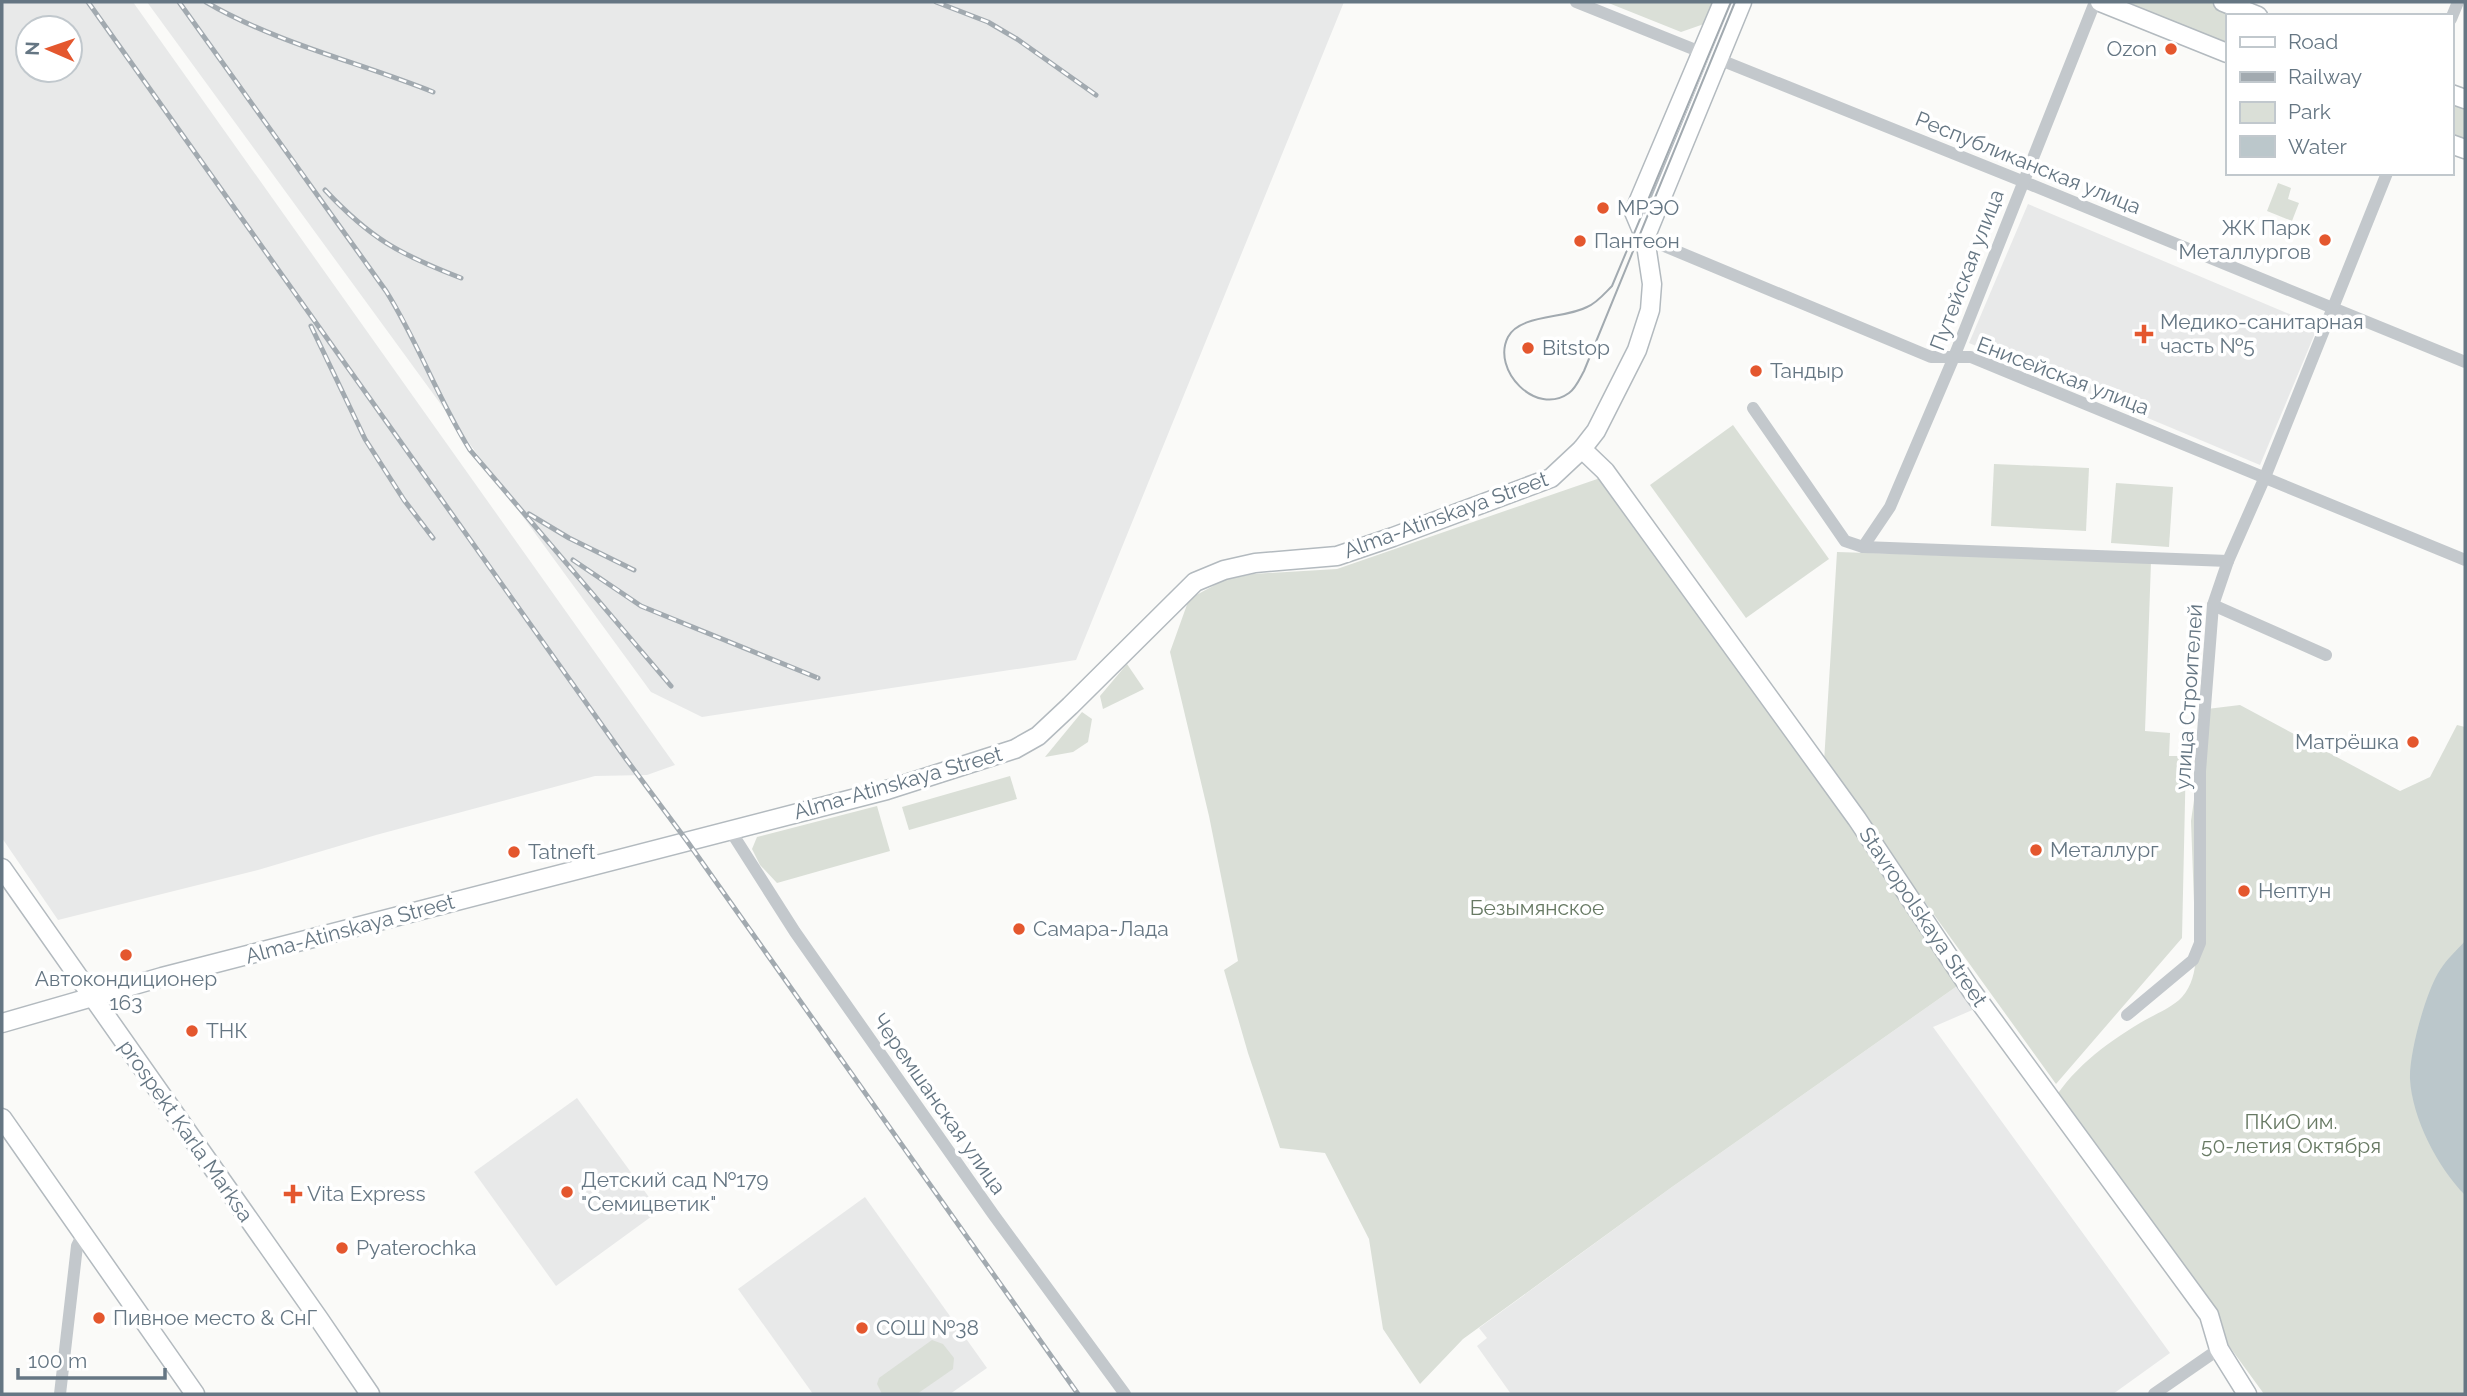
<svg xmlns="http://www.w3.org/2000/svg" width="2467" height="1396" viewBox="0 0 2467 1396" font-family="Raleway,sans-serif">
	<style>
		.built { fill: #e8e9e9; fill-rule: evenodd }
		.green { fill: #dadfd7 }
		.water { fill: #bbc7cb }
		.lines { fill: none; stroke-linecap: round; stroke-linejoin: round }
		.secondary-casing { stroke: #b3babf; stroke-width: 21 }
		.street { stroke: #c3c8cc; stroke-width: 12 }
		.secondary { stroke: #fff; stroke-width: 18 }
		.tram { stroke: #a2aab0; stroke-width: 2 }
		.rail-casing { stroke: #a2aab0; stroke-width: 5 }
		.rail { stroke: #fff; stroke-width: 2.5; stroke-dasharray: 8; stroke-linecap: butt }
		.poi-dot { fill: #e4572e; stroke: #fff; stroke-width: 2.5 }
		.labels { text-anchor: middle; stroke-width: 7; stroke-linejoin: round; paint-order: stroke }
		.poi-label { font-size: 21px; fill: #657683; stroke: #fff; text-anchor: start }
		.street-label { font-size: 21px; fill: #657683; stroke: #fff }
		.park-label { font-size: 21px; fill: #687a64; stroke: #fff }
	</style>
	<rect width="100%" height="100%" fill="#fafaf8"/>
	<g class="built">
		<path d="M2 2H133L675 765 647 775 595 776 376 835 258 870 58 920 2 838ZM70 28V70H28V28Z"/>
		<path d="M147 2H1344L1076 660 702 717 651 692Z"/>
		<path d="M2028 204 2318 326 2260 465 1969 343Z"/>
		<path d="M1960 984 1977 1008 1933 1027 2170 1353 2113 1394H1511L1477 1346 1487 1338 1479 1328 1672 1187Z"/>
		<path d="M577 1098 659 1211 556 1286 474 1172Z"/>
		<path d="M865 1197 987 1368 950 1394H813L738 1289Z"/>
	</g>
	<g class="green">
		<path d="M1606 2H1713L1704 24 1681 32Z"/>
		<path d="M2119 2H2211L2245 16H2227V46Z"/>
		<path d="M2451 102 2465 108V144L2451 138Z"/>
		<path d="M2278 183 2291 188 2288 199 2299 203 2292 221 2267 211Z"/>
		<path d="M1733 425 1829 559 1746 618 1650 485Z"/>
		<path d="M1994 464 2089 468 2086 531 1991 526Z"/>
		<path d="M1606 476 1960 984 1672 1187 1463 1339 1420 1384 1383 1329 1369 1239 1325 1153 1280 1148 1248 1053 1224 970 1238 961 1209 816 1170 652 1189 599 1224 580 1253 574 1337 569Z"/>
		<path d="M2116 483 2173 487 2169 547 2111 543Z"/>
		<path d="M1837 552 2151 562 2145 731 2170 733 2169 756H2186L2182 938 2056 1084 1824 762Z"/>
		<path d="M1127 664 1144 689 1103 709 1100 696Z"/>
		<path d="M2240 705 2400 791 2430 777 2457 725 2465 727V1394H2264L2141 1225 2049 1108C2069 1071 2105 1044 2140 1023 2153 1015 2172 1008 2182 997 2192 986 2195 971 2196 957L2191 821 2207 709Z"/>
		<path d="M1082 712 1092 719 1088 742 1073 752 1045 757Z"/>
		<path d="M1010 776 1017 799 909 830 902 807Z"/>
		<path d="M877 806 890 851 777 883 760 865 752 849 757 837Z"/>
		<path d="M932 1340 943 1344 954 1358 953 1369 917 1394H882L877 1384 879 1378Z"/>
	</g>
	<path class="water" d="M2465 941V1195C2438 1168 2412 1118 2410 1079 2409 1053 2426 991 2440 970 2447 959 2457 950 2465 941Z"/>
	<g class="lines">
		<g class="secondary-casing">
			<g id="secondary">
				<path d="M2100 2 2227 53"/>
				<path d="M2223 2 2258 16"/>
				<path d="M2451 94 2465 99"/>
				<path d="M2451 144 2465 149"/>
				<path d="M1645 238 1742 2"/>
				<path d="M1582 449 1605 471 1857 819 1971 990 2209 1315 2219 1349 2247 1394"/>
				<path d="M2 868 319 1319 370 1394"/>
				<path d="M2 1023 162 977 887 790 1015 749 1038 736 1070 706 1195 582 1224 570 1255 563 1337 556 1393 537 1551 478 1582 449 1596 431 1637 350 1650 310 1652 284 1645 238 1634 212 1723 2"/>
				<path d="M2 1118 195 1394"/>
			</g>
		</g>
		<g class="street">
			<path d="M1576 2 2022 181 2465 362"/>
			<path d="M2451 19 2458 2"/>
			<path d="M1645 238 1931 357H1971L2465 560"/>
			<path d="M1753 408 1845 541 1863 547 2228 561"/>
			<path d="M1863 547 1890 507 1954 357 2095 2"/>
			<path d="M2213 605 2326 655"/>
			<path d="M730 830 795 932 993 1214 1125 1394"/>
			<path d="M2127 1015 2193 960 2200 943V771L2213 605 2228 561 2265 477 2387 173"/>
			<path d="M60 1394 77 1246 82 1236"/>
			<path d="M2154 1394 2219 1349"/>
		</g>
		<use href="#secondary" class="secondary"/>
		<path class="tram" d="M1731 2 1612 286C1604 294 1597 303 1587 307 1565 319 1520 314 1508 337 1491 370 1536 417 1569 393 1576 388 1580 378 1584 371L1735 2"/>
		<g class="rail-casing">
			<g id="rail">
				<path d="M88 2 626 759 687 841 1078 1394"/>
				<path d="M179 2 386 291C418 342 438 399 470 450L671 686"/>
				<path d="M206 2C276 43 358 62 433 92"/>
				<path d="M936 2 988 22 1017 39 1096 95"/>
				<path d="M325 190C371 239 399 254 461 278"/>
				<path d="M311 326 365 439 404 500 433 538"/>
				<path d="M529 514 569 538 634 570"/>
				<path d="M573 560 641 606 818 678"/>
			</g>
		</g>
		<use href="#rail" class="rail"/>
	</g>
	<g class="poi-dot">
		<circle cx="2171" cy="49" r="7"/>
		<circle cx="1603" cy="208" r="7"/>
		<circle cx="2325" cy="240" r="7"/>
		<circle cx="1580" cy="241" r="7"/>
		<path d="M2140.5 323.5h7v7h7v7h-7v7h-7v-7h-7v-7h7z"/>
		<circle cx="1528" cy="348" r="7"/>
		<circle cx="1756" cy="371" r="7"/>
		<circle cx="2413" cy="742" r="7"/>
		<circle cx="2036" cy="850" r="7"/>
		<circle cx="514" cy="852" r="7"/>
		<circle cx="2244" cy="891" r="7"/>
		<circle cx="1019" cy="929" r="7"/>
		<circle cx="126" cy="955" r="7"/>
		<circle cx="192" cy="1031" r="7"/>
		<circle cx="567" cy="1192" r="7"/>
		<path d="M289.5 1183.5h7v7h7v7h-7v7h-7v-7h-7v-7h7z"/>
		<circle cx="342" cy="1248" r="7"/>
		<circle cx="99" cy="1318" r="7"/>
		<circle cx="862" cy="1328" r="7"/>
	</g>
	<g class="labels">
		<g class="poi-label">
			<text x="2157" y="56" text-anchor="end">Ozon</text>
			<text x="1617" y="215">МРЭО</text>
			<text x="2311" y="235" text-anchor="end">ЖК Парк<tspan x="2311" dy="24">Металлургов</tspan></text>
			<text x="1594" y="248">Пантеон</text>
			<text x="2160" y="329">Медико-санитарная<tspan x="2160" dy="24">часть №5</tspan></text>
			<text x="1542" y="355">Bitstop</text>
			<text x="1770" y="378">Тандыр</text>
			<text x="2399" y="749" text-anchor="end">Матрёшка</text>
			<text x="2050" y="857">Металлург</text>
			<text x="528" y="859">Tatneft</text>
			<text x="2258" y="898">Нептун</text>
			<text x="1033" y="936">Самара-Лада</text>
			<text x="126" y="986" text-anchor="middle">Автокондиционер<tspan x="126" dy="24">163</tspan></text>
			<text x="206" y="1038">ТНК</text>
			<text x="581" y="1187">Детский сад №179<tspan x="581" dy="24">"Семицветик"</tspan></text>
			<text x="307" y="1201">Vita Express</text>
			<text x="356" y="1255">Pyaterochka</text>
			<text x="113" y="1325">Пивное место &amp; СнГ</text>
			<text x="876" y="1335">СОШ №38</text>
		</g>
		<g class="street-label">
			<text transform="translate(2028 163) rotate(22)" y="7">Республиканская улица</text>
			<text transform="translate(1967 270) rotate(-69)" y="7">Путейская улица</text>
			<text transform="translate(2063 376) rotate(21)" y="7">Енисейская улица</text>
			<text transform="translate(1446 515) rotate(-20)" y="7">Alma-Atinskaya Street</text>
			<text transform="translate(2189 697) rotate(-86)" y="7">улица Строителей</text>
			<text transform="translate(898 783) rotate(-16)" y="7">Alma-Atinskaya Street</text>
			<text transform="translate(1923 917) rotate(56)" y="7">Stavropolskaya Street</text>
			<text transform="translate(350 929) rotate(-15)" y="7">Alma-Atinskaya Street</text>
			<text transform="translate(939 1104) rotate(55)" y="7">Черемшанская улица</text>
			<text transform="translate(186 1131) rotate(55)" y="7">prospekt Karla Marksa</text>
		</g>
		<g class="park-label">
			<text x="1537" y="915">Безымянское</text>
			<text x="2291" y="1129">ПКиО им.<tspan x="2291" dy="24">50-летия Октября</tspan></text>
		</g>
	</g>
	<rect width="2467" height="1396" fill="none" stroke="#657683" stroke-width="7"/>
	<rect x="2226" y="14" width="228" height="161" fill="#ffffff" stroke="#c1c8cd" stroke-width="2"/>
	<rect x="2240" y="37" width="35" height="10" fill="#ffffff" stroke="#c1c8cd" stroke-width="2"/>
	<text x="2288" y="49" font-size="21" fill="#657683">Road</text>
	<rect x="2240" y="72" width="35" height="10" fill="#a2aab0" stroke="#c1c8cd" stroke-width="2"/>
	<text x="2288" y="84" font-size="21" fill="#657683">Railway</text>
	<rect x="2240" y="102" width="35" height="21" fill="#dadfd7" stroke="#c1c8cd" stroke-width="2"/>
	<text x="2288" y="119" font-size="21" fill="#657683">Park</text>
	<rect x="2240" y="136" width="35" height="21" fill="#bbc7cb" stroke="#c1c8cd" stroke-width="2"/>
	<text x="2288" y="154" font-size="21" fill="#657683">Water</text>
	<g transform="translate(49 49) rotate(272)"><circle r="33" fill="#ffffff" stroke="#c1c8cd" stroke-width="2"/>
	<path d="M0-5L12 26L0 18L-12 26Z" fill="#e4572e"/>
	<text y="-10" font-size="19" font-weight="bold" text-anchor="middle" fill="#657683">N</text>
	</g>
	<path d="M18 1368v10h147v-10" fill="none" stroke="#657683" stroke-width="3.5"/>
	<text x="28" y="1368" font-size="21" fill="#657683" stroke="#ffffff" stroke-width="5" paint-order="stroke">100 m</text>
</svg>
